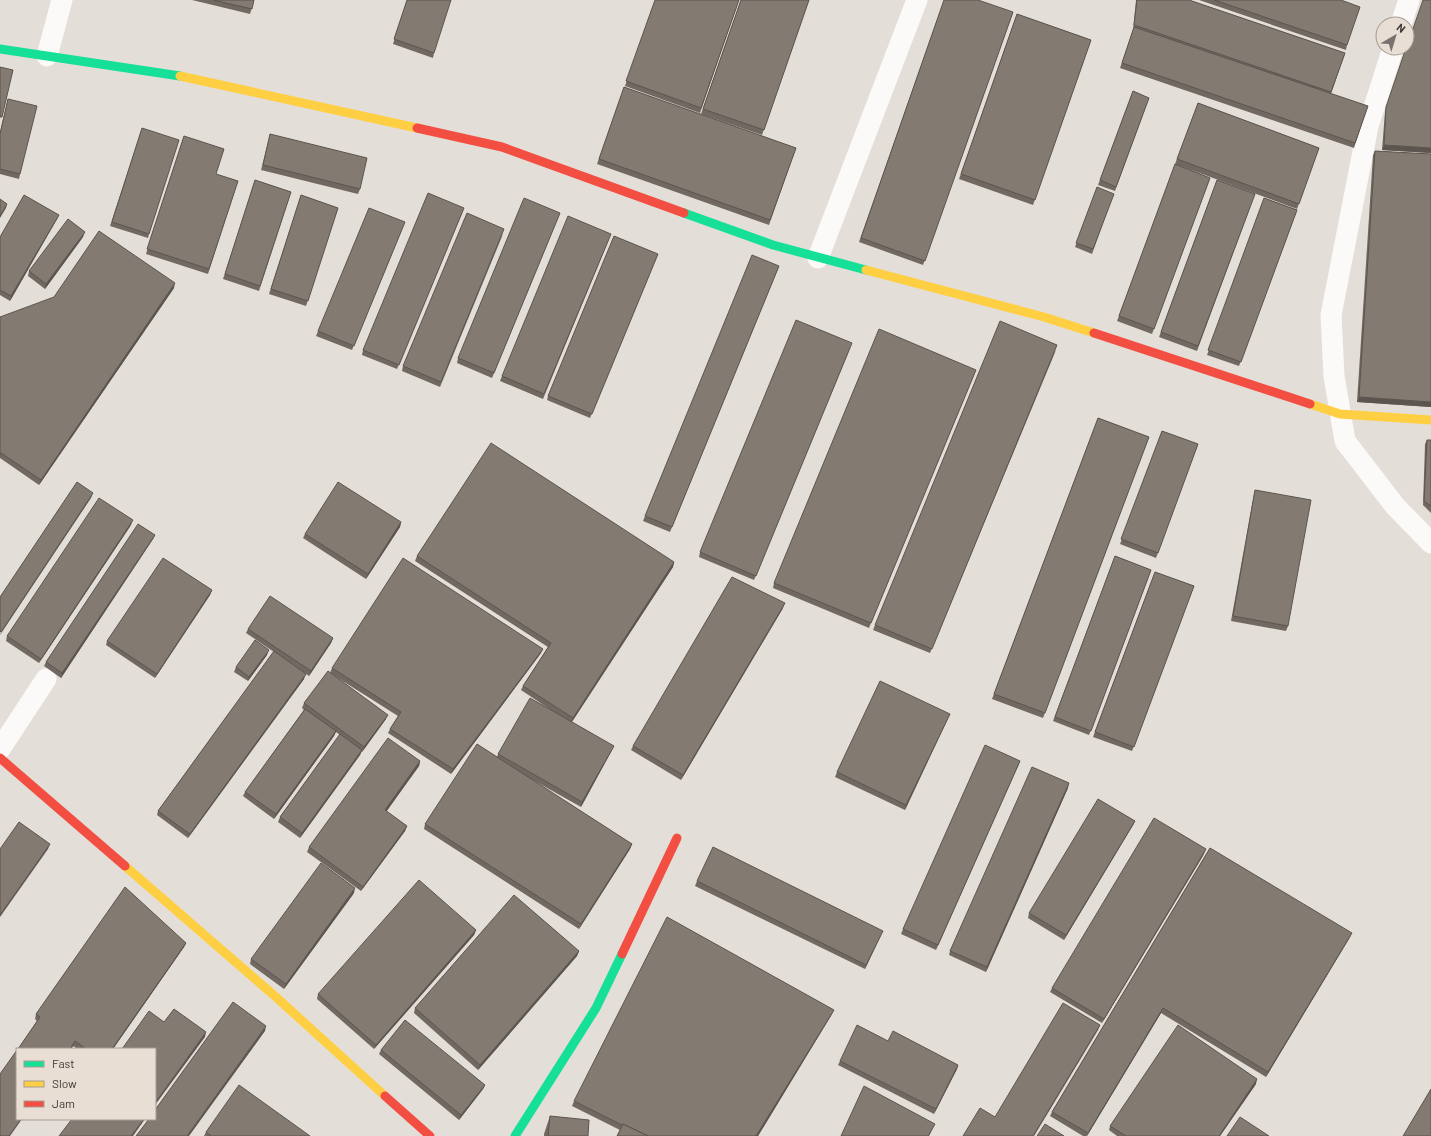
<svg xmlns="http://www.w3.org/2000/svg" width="1431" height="1136" viewBox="0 0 1431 1136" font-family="Barlow,sans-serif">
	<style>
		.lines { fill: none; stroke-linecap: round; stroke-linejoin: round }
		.street { stroke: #fbfaf9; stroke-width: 21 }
		.fast { stroke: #16e098; stroke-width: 9 }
		.slow { stroke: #ffcf43; stroke-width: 9 }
		.jam { stroke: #f24e42; stroke-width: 9 }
		.wall { fill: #716961 }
		.shaded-wall { fill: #5c554f }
		.building { fill: #837a71; stroke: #5c554f }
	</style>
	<rect width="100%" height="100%" fill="#e4ded8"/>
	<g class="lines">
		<g class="street">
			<path d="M1401 24 1409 0"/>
			<path d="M1393 48 1368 126 1331 315 1334 376 1345 441 1395 506 1431 543"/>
			<path d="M47 56 62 0"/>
			<path d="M818 258 917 0"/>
			<path d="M0 749 46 679"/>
		</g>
		<g class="fast">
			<path d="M0 49 180 76"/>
			<path d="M684 213 773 245 866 270"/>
			<path d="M515 1136 596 1008 622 954"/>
		</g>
		<g class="slow">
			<path d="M180 76 417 128"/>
			<path d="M866 270 1044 317 1094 333"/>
			<path d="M1310 404 1340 414 1431 420"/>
			<path d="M125 866 277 998 385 1096"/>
		</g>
		<g class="jam">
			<path d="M417 128 502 147 684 213"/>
			<path d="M1094 333 1310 404"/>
			<path d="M0 758 125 866"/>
			<path d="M622 954 677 838"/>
			<path d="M385 1096 430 1136"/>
		</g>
	</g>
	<g class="wall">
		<path d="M192 0H254L250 14Z"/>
		<path d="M407 0 434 53 433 58 393 44Z"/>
		<path d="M655 0H739L700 113 625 86Z"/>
		<path d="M741 0H809L762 135 701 114Z"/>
		<path d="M944 0 1013 12 923 265 859 242Z"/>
		<path d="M1136 0H1189L1345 53 1331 94 1368 106 1354 148 1120 68 1133 30Z"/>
		<path d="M1199 0H1341L1347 45 1346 50Z"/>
		<path d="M1017 14 1091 40 1033 205 959 179Z"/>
		<path d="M1406 48 1431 153 1382 150 1385 112Z"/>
		<path d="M624 87 796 148 769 225 597 164Z"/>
		<path d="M1133 91 1149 98 1115 191 1098 185Z"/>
		<path d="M8 99 20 174 19 179 0 174V132Z"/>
		<path d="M1198 103 1319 148 1297 209 1175 164Z"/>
		<path d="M142 128 149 234 148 238 110 226Z"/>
		<path d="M270 134 360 189 358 194 261 170Z"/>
		<path d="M184 136 216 174 238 181 208 274 146 254Z"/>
		<path d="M1375 151 1431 154V407L1357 402 1373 155Z"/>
		<path d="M1175 164 1210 178 1152 334 1117 321Z"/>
		<path d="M255 180 291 192 259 291 223 279Z"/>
		<path d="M1217 180 1255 194 1197 351 1159 337Z"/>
		<path d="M1097 187 1112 198 1092 254 1075 247Z"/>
		<path d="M301 195 338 208 306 306 269 294Z"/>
		<path d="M1264 198 1297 210 1239 366 1207 355Z"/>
		<path d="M464 208 397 369 362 355 363 350Z"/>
		<path d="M560 213 492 378 457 363 458 358Z"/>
		<path d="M59 215 57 219 10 301 0 295V237Z"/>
		<path d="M403 227 352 350 316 336 318 331Z"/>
		<path d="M503 234 440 387 402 371 403 366Z"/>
		<path d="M83 237 45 289 28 276 29 271Z"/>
		<path d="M609 239 543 399 500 381 502 376Z"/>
		<path d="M658 254 590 418 547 400 548 396Z"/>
		<path d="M779 266 670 532 643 521 645 516Z"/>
		<path d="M174 288 39 485 0 458V317Z"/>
		<path d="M850 348 754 580 699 557 700 552Z"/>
		<path d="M1056 350 930 653 873 630 875 625Z"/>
		<path d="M974 374 869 628 773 588 774 583Z"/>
		<path d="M1098 418 1149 437 1043 718 992 699Z"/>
		<path d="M1162 431 1198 444 1156 558 1120 544Z"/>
		<path d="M1427 440H1431V513L1423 505 1425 444Z"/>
		<path d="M1255 490 1288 626 1286 631 1231 621 1254 494Z"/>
		<path d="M401 522 400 527 366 579 303 538 305 534Z"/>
		<path d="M131 525 39 663 6 641 7 636Z"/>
		<path d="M155 535 153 539 61 678 44 666 46 662Z"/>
		<path d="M417 556 674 562 673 567 572 722 612 750 581 807 524 775 632 844 630 849 579 929 424 829 425 824 497 757 498 754 557 714 521 690 523 686 548 647 415 561Z"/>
		<path d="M1115 556 1151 570 1089 735 1053 721Z"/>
		<path d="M1155 572 1194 586 1132 751 1093 737Z"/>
		<path d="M212 590 210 595 155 678 106 645 107 641Z"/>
		<path d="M783 608 681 780 631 750 633 746Z"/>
		<path d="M248 629 333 638 331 643 309 676 292 664 304 679 188 838 157 815 158 811 274 652 246 633Z"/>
		<path d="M541 653 451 774 388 733 390 729 398 716 330 673 386 719 362 752V751L360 755 300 838 278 822 280 817 340 735 336 732 334 736 274 819 243 796 245 792 304 710 302 708 304 703 330 673 332 668Z"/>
		<path d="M267 655 248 681 234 672 236 667Z"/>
		<path d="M950 714 905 810 835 777 837 772Z"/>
		<path d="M420 761 419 766 386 811 407 826 405 831 361 891 307 852 309 847Z"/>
		<path d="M1020 761 936 950 901 934 903 929Z"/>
		<path d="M1068 788 986 972 949 955 950 951Z"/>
		<path d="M1135 821 1133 825 1064 940 1028 918 1029 913Z"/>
		<path d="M1210 848 1350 937 1266 1077 1161 1013 1087 1136H1083L1050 1116 1052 1112Z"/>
		<path d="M1204 854 1102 1023 1050 992 1052 988Z"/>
		<path d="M697 881 881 935 865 969 695 886Z"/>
		<path d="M354 893 284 989 250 964 251 959Z"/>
		<path d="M476 930 474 935 374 1049 317 999 318 994Z"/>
		<path d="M186 943 184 947 113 1049H78L73 1046 71 1049H18L37 1021 35 1019 36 1014Z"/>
		<path d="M579 951 577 956 478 1070 414 1013 415 1008Z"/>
		<path d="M832 1014 758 1136H617L620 1130 572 1106 574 1101Z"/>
		<path d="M381 1050 485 1085 483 1089 459 1120 379 1054Z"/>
		<path d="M840 1061 958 1065 957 1069 934 1114 838 1065Z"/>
		<path d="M1256 1084 1220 1136H1117L1109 1130 1110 1126Z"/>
		<path d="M550 1116 588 1136H544V1134Z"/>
		<path d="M206 1132 310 1136H204Z"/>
	</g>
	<g class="shaded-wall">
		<path d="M1384 145 1431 148V153L1382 150Z"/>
		<path d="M7 204 6 208 0 218V216Z"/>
		<path d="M59 215 57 219 10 301 11 296Z"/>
		<path d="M85 232 83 237 45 289 46 284Z"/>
		<path d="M175 283 174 288 39 485 41 480Z"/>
		<path d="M1359 397 1431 402V407L1357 402Z"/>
		<path d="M93 493 91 498 0 635 1 632Z"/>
		<path d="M133 520 131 525 39 663 41 659Z"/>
		<path d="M401 522 400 527 366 579 368 574Z"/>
		<path d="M155 535 153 539 61 678 62 673Z"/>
		<path d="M674 562 673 567 571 723 573 718Z"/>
		<path d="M212 590 210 595 155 678 157 674Z"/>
		<path d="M785 603 783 608 681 780 683 775Z"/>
		<path d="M333 638 331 643 309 676 311 671Z"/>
		<path d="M543 649 541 653 451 774 453 769Z"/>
		<path d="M269 650 267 655 248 681 249 677Z"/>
		<path d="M306 674 304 679 188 838 190 834Z"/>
		<path d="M950 714 948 718 905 810 906 805Z"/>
		<path d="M388 715 386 719 362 752 364 747Z"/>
		<path d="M336 731 334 736 274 819 276 814Z"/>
		<path d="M614 746 612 750 581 807 582 802Z"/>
		<path d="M362 750 360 755 300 838 302 833Z"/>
		<path d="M420 761 419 766 384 815 385 810Z"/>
		<path d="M1020 761 1018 766 936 950 938 945Z"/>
		<path d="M1069 783 1068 788 986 972 987 967Z"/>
		<path d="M1135 821 1133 825 1064 940 1066 935Z"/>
		<path d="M407 826 405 831 361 891 363 887Z"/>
		<path d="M50 844 48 849 0 917V915Z"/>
		<path d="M632 844 630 849 579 929 581 924Z"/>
		<path d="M1206 849 1204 854 1102 1023 1104 1019Z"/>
		<path d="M355 888 354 893 284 989 286 984Z"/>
		<path d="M476 930 474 935 374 1049 376 1045Z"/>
		<path d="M883 931 881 935 865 969 866 965Z"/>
		<path d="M1352 933 1350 937 1266 1077 1268 1072Z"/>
		<path d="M186 943 184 947 113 1049H112Z"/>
		<path d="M579 951 577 956 478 1070 480 1065Z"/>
		<path d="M1163 1008 1161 1013 1087 1136 1088 1133Z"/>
		<path d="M834 1010 832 1014 758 1136H756Z"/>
		<path d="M1100 1025 1098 1030 1034 1136H1033Z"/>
		<path d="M266 1026 265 1031 189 1136H187Z"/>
		<path d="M206 1032 205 1037 155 1105V1103Z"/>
		<path d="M75 1041 73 1046 71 1049H70Z"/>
		<path d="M958 1065 957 1069 934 1114 936 1109Z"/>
		<path d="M1257 1079 1256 1084 1220 1136H1219Z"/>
		<path d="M485 1085 483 1089 459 1120 461 1115Z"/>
		<path d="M21 1119H22L10 1136H9Z"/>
		<path d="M144 1119H145L133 1136H131Z"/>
		<path d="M935 1124 929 1136H928Z"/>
	</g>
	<g class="building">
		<path d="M213 0H254L252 9Z"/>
		<path d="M407 0H451L434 53 394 39Z"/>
		<path d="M655 0H739L701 108 626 81Z"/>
		<path d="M741 0H809L764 130 703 109Z"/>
		<path d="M944 0H978L1013 12 925 261 861 238Z"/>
		<path d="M1137 0H1189L1345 53 1331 92 1134 25Z"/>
		<path d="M1214 0H1341L1360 7 1347 45Z"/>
		<path d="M1423 0H1431V148L1384 145 1386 107 1406 48H1407V46Z"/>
		<path d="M1017 14 1091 40 1035 200 961 174Z"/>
		<path d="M1134 27 1368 106 1355 143 1122 63Z"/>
		<path d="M0 67 13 70 2 117H0Z"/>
		<path d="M624 87 796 148 770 220 599 159Z"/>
		<path d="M1133 91 1149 98 1116 187 1100 180Z"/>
		<path d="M8 99 37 106 20 174 0 169V134Z"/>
		<path d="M1198 103 1319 148 1299 204 1177 159Z"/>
		<path d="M142 128 179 140 149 234 112 222Z"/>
		<path d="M270 134 367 158 360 189 263 165Z"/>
		<path d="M184 136 224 149 216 174 238 181 209 269 147 249Z"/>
		<path d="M1375 151 1431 154V402L1359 397Z"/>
		<path d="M1175 164 1210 178 1154 329 1119 316Z"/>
		<path d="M255 180 291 192 260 286 225 274Z"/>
		<path d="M1217 180 1255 194 1198 346 1161 332Z"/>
		<path d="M1097 187 1114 194 1093 249 1076 243Z"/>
		<path d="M428 193 464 208 399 365 363 350Z"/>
		<path d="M24 195 59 215 11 296 0 290V237Z"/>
		<path d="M301 195 338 208 308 301 271 289Z"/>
		<path d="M524 198 560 213 494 373 458 358Z"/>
		<path d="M1264 198 1297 210 1241 362 1208 350Z"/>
		<path d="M0 199 7 204 0 216Z"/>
		<path d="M369 208 405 222 354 346 318 331Z"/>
		<path d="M467 213 504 229 441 382 403 366Z"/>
		<path d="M568 216 611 234 544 394 502 376Z"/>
		<path d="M68 219 85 232 46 284 29 271Z"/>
		<path d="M99 231 175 283 41 480 1 453 0 455V317L54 297Z"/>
		<path d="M614 236 658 254 592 414 548 396Z"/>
		<path d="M752 255 779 266 672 527 645 516Z"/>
		<path d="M796 320 852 343 756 576 700 552Z"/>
		<path d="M1000 321 1057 345 932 649 875 625Z"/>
		<path d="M879 329 976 370 871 623 774 583Z"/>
		<path d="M1098 418 1149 437 1045 713 994 694Z"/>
		<path d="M1162 431 1198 444 1158 553 1121 539Z"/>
		<path d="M1427 440H1431V506L1424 501Z"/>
		<path d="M491 443 674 562 573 718 523 686 551 643 417 556Z"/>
		<path d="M77 482 93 493 1 632 0 631V597Z"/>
		<path d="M338 482 401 522 368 574 305 534Z"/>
		<path d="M1255 490 1311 500 1288 626 1233 616Z"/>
		<path d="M99 498 133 520 41 659 7 636Z"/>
		<path d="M138 524 155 535 62 673 46 662Z"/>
		<path d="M1115 556 1151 570 1091 731 1055 717Z"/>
		<path d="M163 558 212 590 157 674 107 641Z"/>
		<path d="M403 558 543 649 453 769 390 729 401 712 332 668Z"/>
		<path d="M1155 572 1194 586 1134 747 1095 732Z"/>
		<path d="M732 577 785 603 683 775 633 746Z"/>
		<path d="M270 596 333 638 311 671 248 629Z"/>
		<path d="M255 640 269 650 249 677 236 667Z"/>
		<path d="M274 651 306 674 190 834 158 811Z"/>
		<path d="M328 671 388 715 364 747 304 703Z"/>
		<path d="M880 681 950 714 906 805 837 772Z"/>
		<path d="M530 698 614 746 582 802 498 754Z"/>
		<path d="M305 709 336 731 276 814 245 792Z"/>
		<path d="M340 734 362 750 302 833 280 817Z"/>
		<path d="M388 738 420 761 385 810 407 826 363 887 309 847Z"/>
		<path d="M477 744 632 844 581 924 425 824Z"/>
		<path d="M985 745 1020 761 938 945 903 929Z"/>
		<path d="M1032 767 1069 783 987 967 950 951Z"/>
		<path d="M1098 799 1135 821 1066 935 1029 913Z"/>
		<path d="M1154 818 1206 849 1104 1019 1052 988Z"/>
		<path d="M19 822 50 844 0 915V849Z"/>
		<path d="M713 847 883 931 866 965 697 881Z"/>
		<path d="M1210 848 1352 933 1268 1072 1163 1008 1088 1133 1052 1112Z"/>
		<path d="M321 863 355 888 286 984 251 959Z"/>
		<path d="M419 880 476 930 376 1045 318 994Z"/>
		<path d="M125 887 186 943 112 1049H86L75 1041 70 1049H18L40 1017 36 1014Z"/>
		<path d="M514 895 579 951 480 1065 415 1008Z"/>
		<path d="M667 917 834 1010 756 1136H648L623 1124 622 1125 574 1101Z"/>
		<path d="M233 1002 266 1026 187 1136H136L149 1119H155V1110Z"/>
		<path d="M1063 1003 1100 1025 1033 1136H963L980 1108 995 1117Z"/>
		<path d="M174 1009 206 1032 155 1103V1049H122L149 1011 164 1022Z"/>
		<path d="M405 1020 485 1085 461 1115 381 1050Z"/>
		<path d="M857 1025 888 1041 893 1031 958 1065 936 1109 840 1061Z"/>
		<path d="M1178 1025 1257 1079 1219 1136H1126L1110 1126Z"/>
		<path d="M17 1050V1119H21L9 1136H0V1074Z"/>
		<path d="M239 1085 310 1136H211L206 1132Z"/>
		<path d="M864 1086 935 1124 928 1136H841Z"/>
		<path d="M1431 1089V1136H1403Z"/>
		<path d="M550 1116 589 1120 588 1136H548Z"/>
		<path d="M1240 1117 1269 1136H1227Z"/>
		<path d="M72 1119H144L131 1136H59Z"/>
		<path d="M623 1124 648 1136H617Z"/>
		<path d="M1045 1124 1064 1136H1037Z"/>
	</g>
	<rect x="16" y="1048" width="140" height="72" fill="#e9ded3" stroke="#a59c94"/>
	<rect x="24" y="1061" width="20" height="6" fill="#16e098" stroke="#a59c94"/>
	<text x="52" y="1068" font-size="12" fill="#3e3935">Fast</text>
	<rect x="24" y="1081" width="20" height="6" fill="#ffcf43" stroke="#a59c94"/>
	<text x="52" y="1088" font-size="12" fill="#3e3935">Slow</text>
	<rect x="24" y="1101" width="20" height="6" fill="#f24e42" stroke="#a59c94"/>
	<text x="52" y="1108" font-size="12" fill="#3e3935">Jam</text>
	<g transform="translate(1395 36) rotate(38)"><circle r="19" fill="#e9ded3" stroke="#a59c94"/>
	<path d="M0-3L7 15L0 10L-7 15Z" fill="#78736e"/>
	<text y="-6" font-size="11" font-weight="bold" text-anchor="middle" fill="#3e3935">N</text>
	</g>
</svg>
